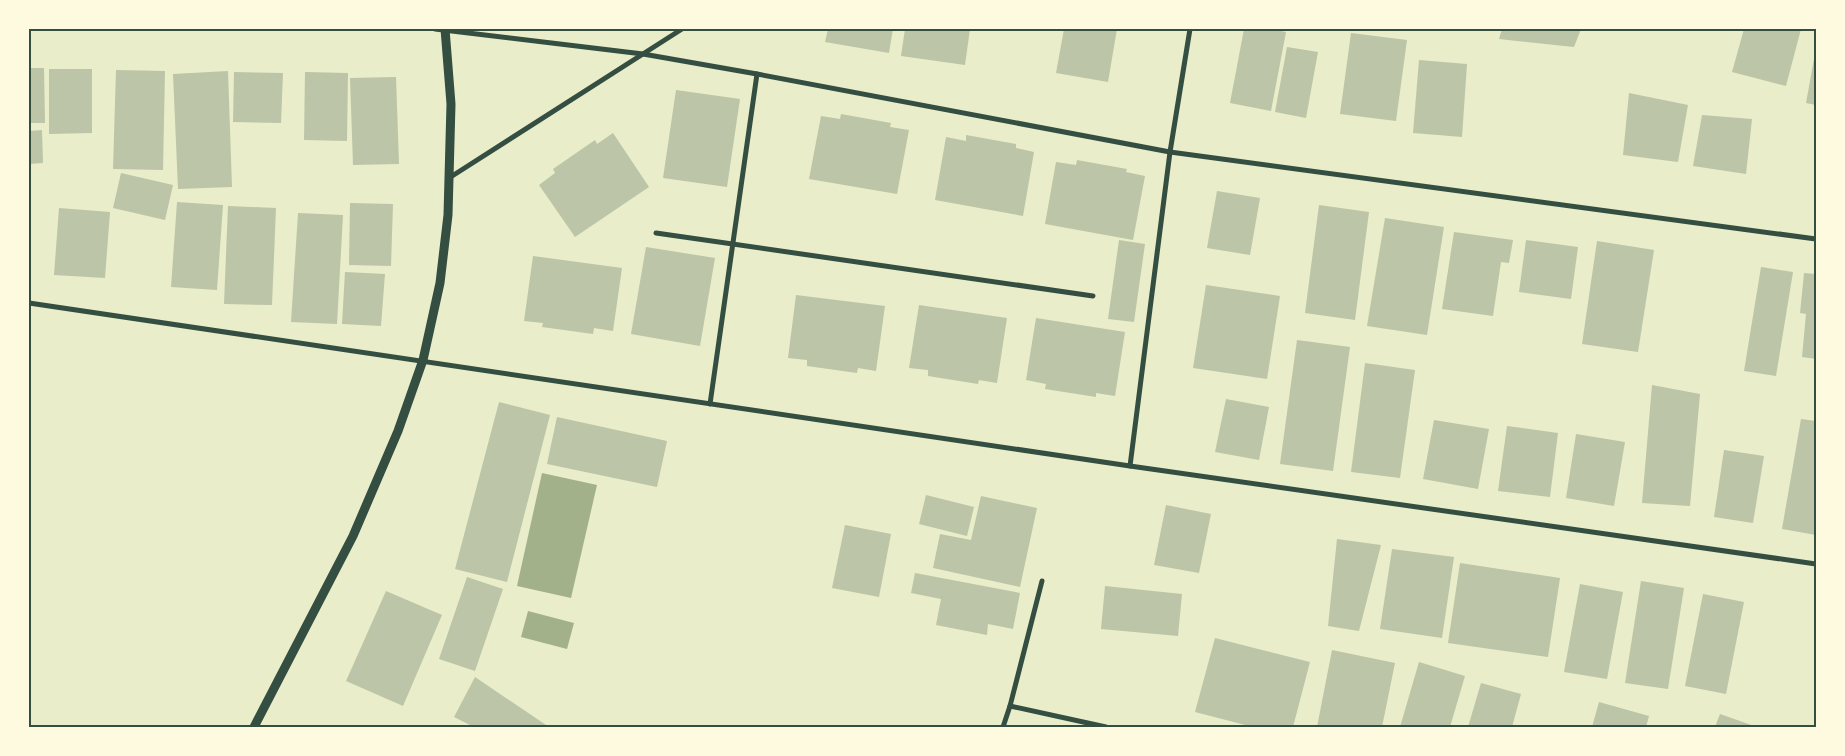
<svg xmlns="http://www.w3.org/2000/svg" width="1845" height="756" viewBox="0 0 1845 756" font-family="'Work Sans',sans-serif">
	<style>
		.water { fill: #a3b18a }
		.building { fill: #bcc5a7 }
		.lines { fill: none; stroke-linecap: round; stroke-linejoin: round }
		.minor { stroke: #344e41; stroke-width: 5 }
		.tertiary { stroke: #344e41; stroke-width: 9 }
		.neatline { fill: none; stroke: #344e41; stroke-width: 2 }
	</style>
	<rect width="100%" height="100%" fill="#e9edc9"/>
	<g class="water">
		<path d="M542 473 597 485 571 598 517 586Z"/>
		<path d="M528 611 574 623 567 649 521 637Z"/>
	</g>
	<g class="building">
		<path d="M828 29H893L889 53 825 42Z"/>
		<path d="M905 29H970L965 65 901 56Z"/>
		<path d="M1064 29H1117L1108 82 1056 73Z"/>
		<path d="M1244 29H1271L1286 32 1271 111 1230 103Z"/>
		<path d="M1502 29H1581L1574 47 1499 39Z"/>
		<path d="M1744 29H1801L1786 86 1732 72Z"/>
		<path d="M1351 33 1407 40 1396 121 1340 114Z"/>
		<path d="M1287 47 1318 52 1306 118 1275 112Z"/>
		<path d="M1815 53H1816V105L1806 103Z"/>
		<path d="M1419 60 1467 64 1462 137 1413 133Z"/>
		<path d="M29 68H44L45 123H29Z"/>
		<path d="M49 69H92V133L49 134Z"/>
		<path d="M116 70 165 71 163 170 113 169Z"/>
		<path d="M228 71 232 187 178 189 173 74Z"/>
		<path d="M234 72 283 73 281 123 233 122Z"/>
		<path d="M305 72 348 73 347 141 304 140Z"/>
		<path d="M396 77 399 164 353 165 350 78Z"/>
		<path d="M676 90 740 99 727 187 663 178Z"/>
		<path d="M1629 93 1688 105 1678 162 1623 155Z"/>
		<path d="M841 114 891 123 890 127 909 130 897 194 809 179 821 116 840 119Z"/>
		<path d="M1702 115 1752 119 1746 174 1693 166Z"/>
		<path d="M42 130 43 163 29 164V131Z"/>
		<path d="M613 133 649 187 575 237 539 185 555 173 553 169 595 140 597 144Z"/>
		<path d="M966 135 1016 144V148L1034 152 1023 216 935 200 946 137 966 141Z"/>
		<path d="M1077 160 1127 169 1126 172 1145 176 1133 240 1045 224 1056 162 1076 165Z"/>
		<path d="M121 173 173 185 165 220 113 208Z"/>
		<path d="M1217 191 1260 198 1250 255 1207 248Z"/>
		<path d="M177 202 223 205 217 290 171 287Z"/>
		<path d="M350 203 393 204 391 266 349 265Z"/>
		<path d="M1319 205 1369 212 1355 320 1305 313Z"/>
		<path d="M228 206 276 208 272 305 224 304Z"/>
		<path d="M59 208 110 212 105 278 54 275Z"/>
		<path d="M298 213 343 215 337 324 291 322Z"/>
		<path d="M1385 218 1444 227 1427 335 1367 326Z"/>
		<path d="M1454 232 1513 240 1509 263 1501 262 1493 316 1442 309Z"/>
		<path d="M1119 240 1145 244 1134 322 1108 319Z"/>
		<path d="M1526 240 1578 247 1571 299 1519 292Z"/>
		<path d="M1597 241 1654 250 1638 352 1582 344Z"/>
		<path d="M646 247 715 258 700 346 631 334Z"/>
		<path d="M533 256 622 268 613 331 594 328 593 334 542 327 543 323 524 321Z"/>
		<path d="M1761 267 1793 272 1776 376 1744 371Z"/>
		<path d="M345 272 385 274 381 326 342 324Z"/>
		<path d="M1804 273 1816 274V359L1802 357 1806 314 1800 313Z"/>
		<path d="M1206 285 1280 296 1267 379 1193 368Z"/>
		<path d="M796 295 885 306 876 371 858 368 857 373 807 366V360L788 358Z"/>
		<path d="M919 305 1007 318 997 383 979 380 978 384 928 376V370L909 368Z"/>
		<path d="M1036 318 1125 332 1115 396 1096 393V397L1045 389 1046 384 1026 380Z"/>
		<path d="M1297 340 1350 347 1333 471 1280 464Z"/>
		<path d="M1365 363 1415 370 1400 478 1351 472Z"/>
		<path d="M1652 385 1700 394 1690 506 1642 503Z"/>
		<path d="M1226 399 1269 407 1259 460 1215 452Z"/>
		<path d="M499 402 550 415 507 582 455 569Z"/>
		<path d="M557 417 667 441 657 487 547 464Z"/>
		<path d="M1801 419 1816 421V535L1782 529Z"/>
		<path d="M1434 420 1489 429 1478 489 1423 479Z"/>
		<path d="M1507 426 1558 433 1550 497 1498 491Z"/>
		<path d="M1576 434 1625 442 1614 506 1566 498Z"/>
		<path d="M1724 450 1764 456 1753 523 1714 517Z"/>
		<path d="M926 495 974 507 967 536 919 524Z"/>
		<path d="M981 496 1037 508 1020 587 933 568 940 534 971 540Z"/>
		<path d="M1166 505 1211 514 1199 573 1154 565Z"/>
		<path d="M845 525 891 534 879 597 832 588Z"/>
		<path d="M1337 539 1381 545 1359 631 1328 626Z"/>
		<path d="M1392 549 1454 557 1442 638 1380 629Z"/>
		<path d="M1460 563 1560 578 1548 657 1448 643Z"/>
		<path d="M915 573 1020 593 1013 629 988 624 987 635 936 625 941 599 911 593Z"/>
		<path d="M467 577 503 589 475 671 439 659Z"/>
		<path d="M1641 581 1684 588 1668 689 1625 683Z"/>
		<path d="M1580 584 1623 592 1607 679 1564 672Z"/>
		<path d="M1105 586 1182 594 1178 636 1101 629Z"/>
		<path d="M386 591 442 615 403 706 346 681Z"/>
		<path d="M1703 594 1744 602 1726 694 1685 686Z"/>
		<path d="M1215 638 1310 662 1293 727H1253L1195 712Z"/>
		<path d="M1332 650 1395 663 1382 727H1317Z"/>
		<path d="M1419 662 1465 676 1450 727H1400Z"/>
		<path d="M475 677 549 727H474L454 717Z"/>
		<path d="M1481 683 1521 694 1512 727H1468Z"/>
		<path d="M1599 702 1649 716 1646 727H1592Z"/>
		<path d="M1720 714 1757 727H1715Z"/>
	</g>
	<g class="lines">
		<g class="minor">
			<path d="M435 29 643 54 757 74 1170 152 1816 239"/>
			<path d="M449 178 682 29"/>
			<path d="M656 233 1093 296"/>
			<path d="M29 303 1130 466 1816 564"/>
			<path d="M710 404 757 74"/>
			<path d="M1130 466 1170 152 1190 29"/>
			<path d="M1010 706 1106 727"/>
			<path d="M1003 727 1010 706 1042 581"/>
		</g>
		<path class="tertiary" d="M254 727 353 536 398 431 423 360 440 283 448 215 451 104 445 29"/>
	</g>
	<rect width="1845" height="756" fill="none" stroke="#fefae0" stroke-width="60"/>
	<rect x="30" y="30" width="1785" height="696" class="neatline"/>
</svg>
